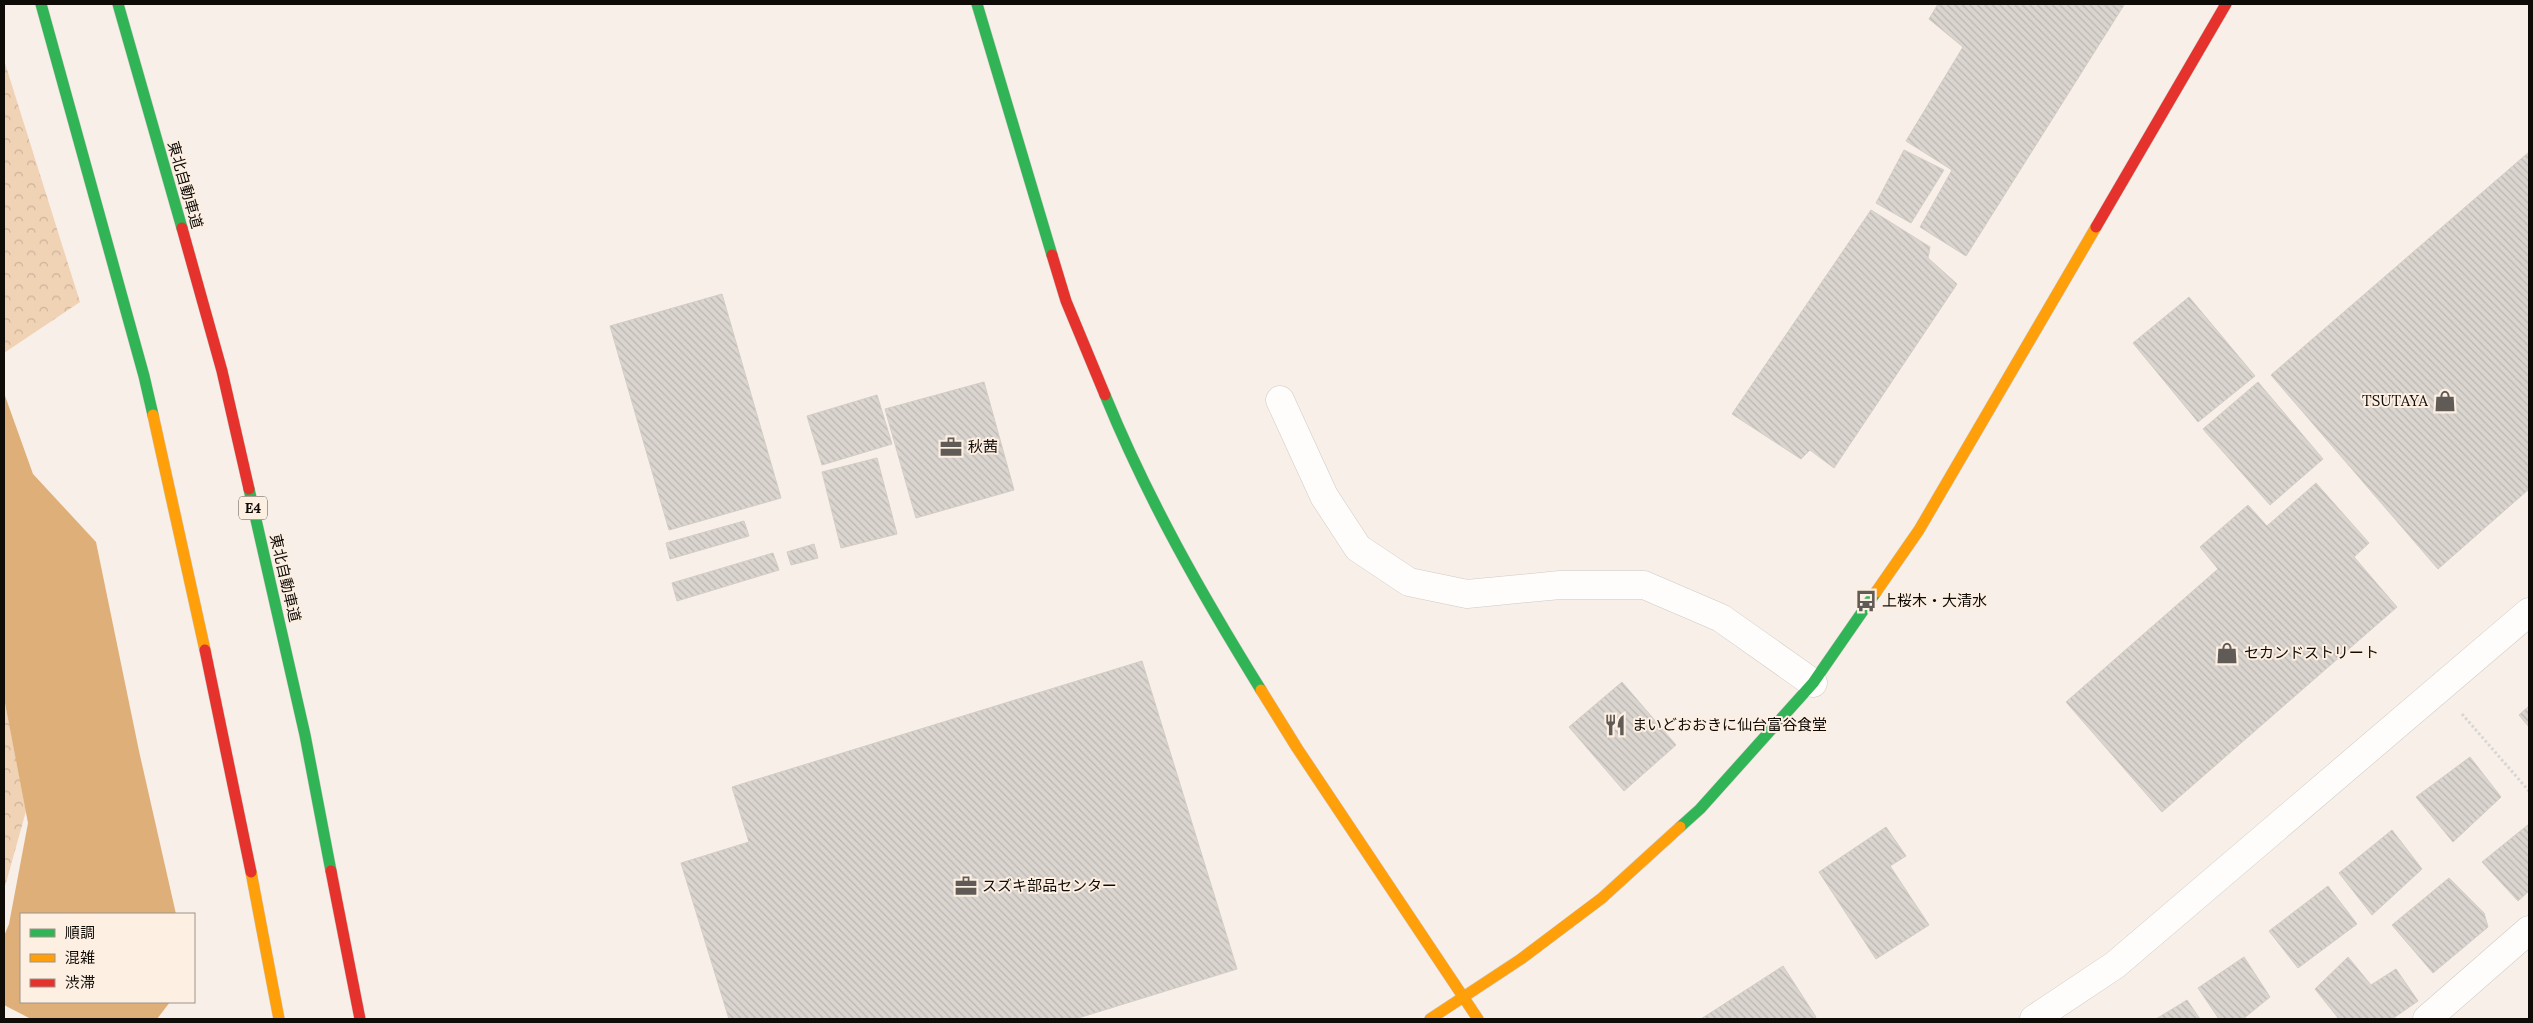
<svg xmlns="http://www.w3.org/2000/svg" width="2533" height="1023" viewBox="0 0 2533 1023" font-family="Lora,'Noto Sans JP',serif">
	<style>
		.forest { fill: url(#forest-crowns) }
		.water { fill: #dfaf79 }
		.building { fill: url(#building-back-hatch); stroke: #d3ccc7 }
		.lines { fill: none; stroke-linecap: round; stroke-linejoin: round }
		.street-casing { stroke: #d0cac4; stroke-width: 29 }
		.fast-casing { stroke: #d0cac4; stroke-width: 12 }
		.slow-casing { stroke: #d0cac4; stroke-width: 12 }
		.jam-casing { stroke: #d0cac4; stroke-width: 12 }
		.path { stroke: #d8d6d4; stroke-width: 3; stroke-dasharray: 2.5 2.5; stroke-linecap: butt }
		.street { stroke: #fefdfc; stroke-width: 28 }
		.fast { stroke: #30b455; stroke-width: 11 }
		.slow { stroke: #ff9f0a; stroke-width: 11 }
		.jam { stroke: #e5322d; stroke-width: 11 }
		.labels { text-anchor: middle; stroke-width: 4; stroke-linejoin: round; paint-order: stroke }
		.shield { fill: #fdefe2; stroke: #564f49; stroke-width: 1 }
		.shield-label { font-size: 14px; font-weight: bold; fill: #0f0b07 }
		.street-label { font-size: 15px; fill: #0f0b07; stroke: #fdefe2 }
		.poi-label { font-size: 15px; fill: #0f0b07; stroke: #fdefe2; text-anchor: start }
	</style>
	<defs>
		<pattern id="forest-crowns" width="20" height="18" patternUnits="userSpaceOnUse" patternTransform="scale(1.25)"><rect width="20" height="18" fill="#f0d2b5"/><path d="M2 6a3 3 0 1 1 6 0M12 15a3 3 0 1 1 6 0" fill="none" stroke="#cdb39a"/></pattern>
		<pattern id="building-back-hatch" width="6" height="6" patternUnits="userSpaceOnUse" patternTransform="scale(1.25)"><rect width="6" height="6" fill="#dbd5d0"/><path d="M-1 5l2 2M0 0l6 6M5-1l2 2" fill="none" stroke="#bbb6b1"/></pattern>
	</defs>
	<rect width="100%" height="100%" fill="#f7efe8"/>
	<g class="forest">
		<path d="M4 60 80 302 4 353Z"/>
		<path d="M4 698 26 811 4 890Z"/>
	</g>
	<path class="water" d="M4 393 33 474 96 542 139 751 176 914H21V1002H170L157 1019H31L4 1005V936L9 924 28 823 4 698Z"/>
	<g class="building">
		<path d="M1938 4 2124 5 1966 256 1920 227 1952 170 1906 141 1963 47 1929 19Z"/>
		<path d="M1904 150 1944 170 1911 223 1876 203Z"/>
		<path d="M2529 152V489L2438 569 2271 375Z"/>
		<path d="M1871 210 1930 247 1928 258 1957 284 1834 468 1810 450 1801 459 1732 414Z"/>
		<path d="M722 294 781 498 669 530 610 326Z"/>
		<path d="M2189 297 2255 376 2198 422 2133 343Z"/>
		<path d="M984 382 1014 490 916 518 885 409Z"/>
		<path d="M2258 382 2323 459 2270 505 2203 429Z"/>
		<path d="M877 395 892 444 822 465 807 416Z"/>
		<path d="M877 458 897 534 841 548 822 472Z"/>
		<path d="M2316 483 2369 543 2354 557 2397 607 2162 812 2066 702 2218 569 2200 547 2248 505 2267 526Z"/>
		<path d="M744 521 749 536 670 559 666 543Z"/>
		<path d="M814 544 818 558 791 565 787 552Z"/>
		<path d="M773 553 779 570 677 601 672 583Z"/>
		<path d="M1142 661 1237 969 1075 1019H729L681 863 749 842 732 787Z"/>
		<path d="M1622 682 1676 745 1624 791 1569 727Z"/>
		<path d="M2529 706V727L2519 715Z"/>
		<path d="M2470 757 2501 797 2453 842 2416 797Z"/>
		<path d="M2529 824V891L2518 901 2482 862Z"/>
		<path d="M1886 827 1906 856 1890 866 1929 925 1876 959 1819 872Z"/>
		<path d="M2392 830 2422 869 2372 915 2339 873Z"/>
		<path d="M2449 878 2484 913 2488 927 2433 973 2392 925Z"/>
		<path d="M2328 886 2357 924 2298 968 2269 931Z"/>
		<path d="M2244 957 2270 997 2243 1019H2219L2198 988Z"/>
		<path d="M2348 957 2371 985 2396 969 2418 1001 2392 1019H2339L2315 989Z"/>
		<path d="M1783 966 1816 1017 1813 1019H1701Z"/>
		<path d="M2187 1000 2200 1019H2156Z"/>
	</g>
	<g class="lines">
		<g class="street-casing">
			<g id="street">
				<path d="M1280 400 1324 496 1358 548 1409 582 1467 594 1560 585H1644L1721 618 1813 683"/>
				<path d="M2034 1019 2115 965 2529 612"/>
				<path d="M2427 1019 2529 930"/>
			</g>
		</g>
		<g class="fast-casing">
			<g id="fast">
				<path d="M41 4 144 376 153 415"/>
				<path d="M118 4 182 228"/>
				<path d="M977 4 1052 255"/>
				<path d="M1105 395C1148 500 1201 593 1261 690"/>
				<path d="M249 489 305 735 331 871"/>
				<path d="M1680 827 1700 809 1813 683 1876 592"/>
			</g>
		</g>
		<g class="slow-casing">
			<g id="slow">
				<path d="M153 415 205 650"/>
				<path d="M1876 592 1919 530 2096 227"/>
				<path d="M1261 690 1297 748 1478 1019"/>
				<path d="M251 872 279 1019"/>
				<path d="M1430 1019 1521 959 1602 898 1680 827"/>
			</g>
		</g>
		<g class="jam-casing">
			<g id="jam">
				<path d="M2096 227 2226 4"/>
				<path d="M182 228 222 371 249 489"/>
				<path d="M1052 255 1066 301 1105 395"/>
				<path d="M205 650 251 872"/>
				<path d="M331 871 360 1019"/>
			</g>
		</g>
		<path class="path" d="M2462 714 2529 791"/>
		<use href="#street" class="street"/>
		<use href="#fast" class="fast"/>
		<use href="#slow" class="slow"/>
		<use href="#jam" class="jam"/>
	</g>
	<defs>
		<g id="shop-bare" transform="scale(1.725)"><path d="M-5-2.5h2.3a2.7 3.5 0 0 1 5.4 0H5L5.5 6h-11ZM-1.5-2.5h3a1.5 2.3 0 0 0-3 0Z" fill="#605b56" stroke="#fdefe2" stroke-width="2.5" paint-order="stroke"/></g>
		<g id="office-bare" transform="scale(1.725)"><path d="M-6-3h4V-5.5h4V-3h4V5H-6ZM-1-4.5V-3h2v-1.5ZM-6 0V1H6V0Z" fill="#605b56" stroke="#fdefe2" stroke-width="2.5" paint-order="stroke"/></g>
		<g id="bus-bare" transform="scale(1.725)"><path d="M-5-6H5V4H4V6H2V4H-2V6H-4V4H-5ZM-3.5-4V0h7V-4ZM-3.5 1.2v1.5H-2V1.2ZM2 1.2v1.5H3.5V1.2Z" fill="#605b56" stroke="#fdefe2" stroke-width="2.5" paint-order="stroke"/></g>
		<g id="restaurant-bare" transform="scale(1.725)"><path d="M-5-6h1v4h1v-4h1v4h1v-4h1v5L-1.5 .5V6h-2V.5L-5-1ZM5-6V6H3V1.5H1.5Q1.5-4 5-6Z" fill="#605b56" stroke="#fdefe2" stroke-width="2.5" paint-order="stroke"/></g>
	</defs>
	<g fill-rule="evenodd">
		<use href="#shop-bare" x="2445" y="401"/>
		<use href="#office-bare" x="951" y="447"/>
		<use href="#bus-bare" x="1866" y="601"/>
		<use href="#shop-bare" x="2227" y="653"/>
		<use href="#restaurant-bare" x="1615" y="725"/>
		<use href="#office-bare" x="966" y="886"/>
	</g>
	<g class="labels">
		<rect class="shield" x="239" y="496.5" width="28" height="23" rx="4"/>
		<g class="shield-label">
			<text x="253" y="513">E4</text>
		</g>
		<g class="street-label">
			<text transform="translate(185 185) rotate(74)" y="5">東北自動車道</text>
			<text transform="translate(285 578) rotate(77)" y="5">東北自動車道</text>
		</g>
		<g class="poi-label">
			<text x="2428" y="406" text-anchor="end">TSUTAYA</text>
			<text x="968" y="452">秋茜</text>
			<text x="1882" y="606">上桜木・大清水</text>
			<text x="2244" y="658">セカンドストリート</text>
			<text x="1632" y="730">まいどおおきに仙台富谷食堂</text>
			<text x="982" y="891">スズキ部品センター</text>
		</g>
	</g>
	<rect width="2533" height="1023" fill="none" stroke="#0f0b07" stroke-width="10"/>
	<rect x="20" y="913" width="175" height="90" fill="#fdefe2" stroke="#9e948a"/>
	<rect x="30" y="929" width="25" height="8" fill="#30b455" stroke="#9e948a"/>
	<text x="65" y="938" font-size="15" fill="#0f0b07">順調</text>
	<rect x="30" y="954" width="25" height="8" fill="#ff9f0a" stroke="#9e948a"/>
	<text x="65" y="963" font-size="15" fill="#0f0b07">混雑</text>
	<rect x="30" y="979" width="25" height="8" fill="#e5322d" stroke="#9e948a"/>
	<text x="65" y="988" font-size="15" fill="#0f0b07">渋滞</text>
</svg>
